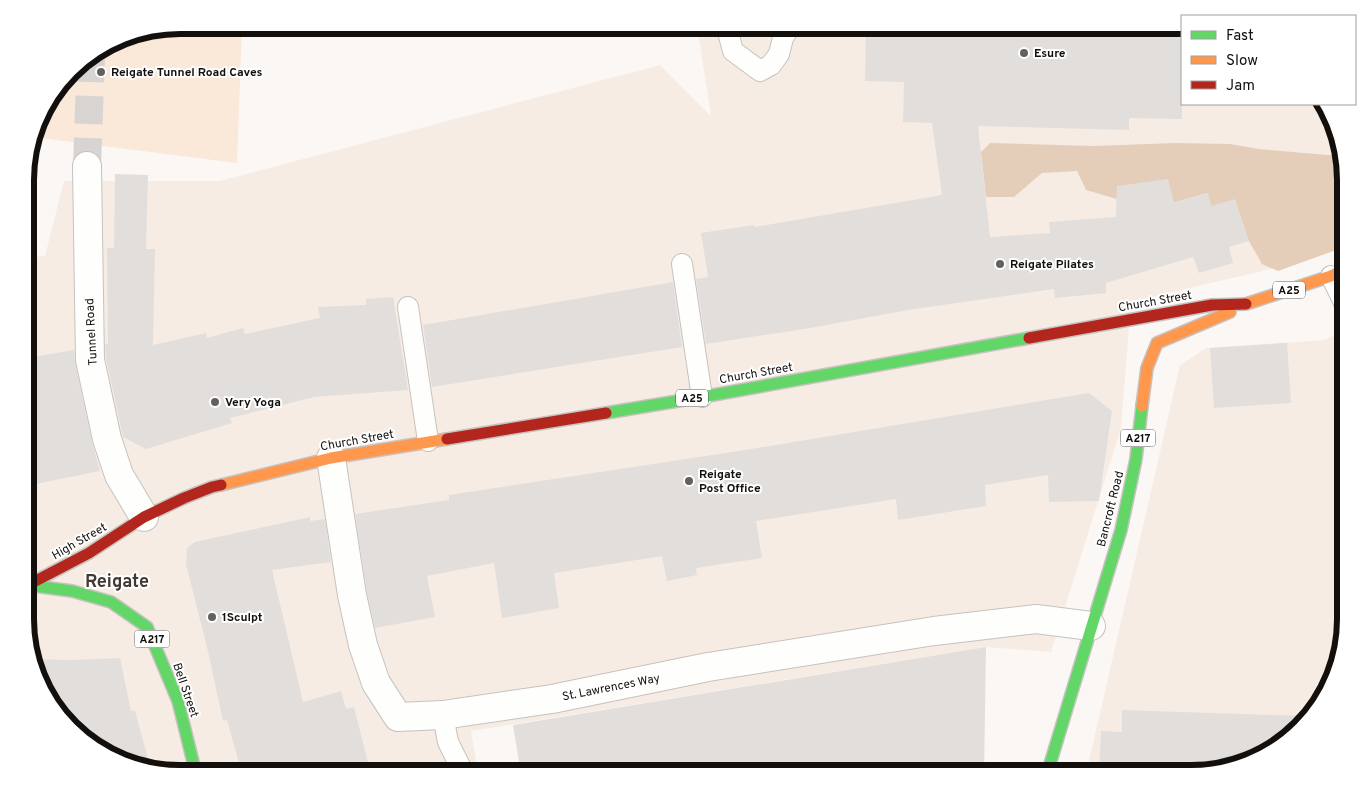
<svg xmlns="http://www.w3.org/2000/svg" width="1371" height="799" viewBox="0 0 1371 799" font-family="Overpass,sans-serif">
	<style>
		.built { fill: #f7ece3 }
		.green { fill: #fae8d8 }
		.forest { fill: #e4ceba }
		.building { fill: #e2dedb }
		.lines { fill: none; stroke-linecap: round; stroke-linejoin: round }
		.street-tunnel { stroke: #d8d4d1; stroke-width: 28; stroke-dasharray: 28 14; stroke-linecap: butt }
		.lane-casing { stroke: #c6c2bf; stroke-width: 22 }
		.street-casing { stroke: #c6c2bf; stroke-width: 30 }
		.fast-casing { stroke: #c6c2bf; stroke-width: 14 }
		.slow-casing { stroke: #c6c2bf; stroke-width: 14 }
		.jam-casing { stroke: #c6c2bf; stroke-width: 14 }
		.lane { stroke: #fefefd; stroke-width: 20 }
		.street { stroke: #fefefd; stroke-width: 28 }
		.fast { stroke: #63d668; stroke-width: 11 }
		.slow { stroke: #ff974d; stroke-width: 11 }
		.jam { stroke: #b3261e; stroke-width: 11 }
		.poi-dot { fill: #64605d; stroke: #fff; stroke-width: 2 }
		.labels { text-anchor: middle; stroke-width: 4; stroke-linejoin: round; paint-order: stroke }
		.shield { fill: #fff; stroke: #5a5755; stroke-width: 1 }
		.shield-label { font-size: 11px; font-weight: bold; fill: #130f0c }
		.poi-label { font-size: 12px; font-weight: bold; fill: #130f0c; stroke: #fff; text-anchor: start }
		.street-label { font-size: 12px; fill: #130f0c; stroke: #fff }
		.district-label { font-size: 18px; font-weight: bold; fill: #423932; stroke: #fff }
		.rim { fill: none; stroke: #130f0c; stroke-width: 6 }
	</style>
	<rect width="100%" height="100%" fill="#fbf7f4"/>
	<g class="built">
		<path d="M697 25H1182V104H1326L1346 170V244L1336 250 1262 271 1131 302 1121 428 1051 652 986 647 471 731 478 774H180L102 753 51 705 26 639V258L45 256 64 181H220L660 65 711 116Z"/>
		<path d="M1346 329V629L1325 697 1269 753 1201 774H1086L1180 365 1206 348 1324 340Z"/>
	</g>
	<path class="green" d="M180 25H242L237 163 33 137 41 111 78 64 121 37Z"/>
	<path class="forest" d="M990 143 1094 146 1175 143 1230 144 1259 149 1327 155H1341L1346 170V244L1336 250 1278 271 1262 264 1249 241 1211 206 1207 193 1173 203 1117 199 1086 190 1077 171 1042 173 1014 197H986L981 152Z"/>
	<g class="building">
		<path d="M866 25H1182V119L1129 118V130L978 126 990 237 1050 233 1049 222 1116 217 1117 186 1168 179 1174 203 1208 193 1211 206 1235 199 1249 241 1229 247 1233 263 1199 273 1193 257 1106 283V293L1055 298 1054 289 908 310 810 328 706 344 696 279 708 277 701 233 754 225V227L942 195 932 123 903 122 904 82 865 81Z"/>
		<path d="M115 174 148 175 146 249H155L153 345 206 333 207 338 243 328 245 334 320 318 318 307 366 305V299L393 297 408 390 314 397 230 418 232 423 146 449 123 437 106 358 105 344H108L107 248H114Z"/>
		<path d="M673 282 682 347 432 387 423 325Z"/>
		<path d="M1287 343 1291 403 1214 408 1210 348Z"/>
		<path d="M74 350 75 363 92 442 100 471 26 486V427L34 426 26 376V358Z"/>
		<path d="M1089 393 1112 411 1099 501 1049 502 1048 475 985 485 986 506 898 520 896 499 756 521 762 558 696 568 697 575 667 581 662 556 554 573 559 608 502 618 494 563 427 576 435 617 375 628 367 592 355 514 449 500V495L745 450Z"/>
		<path d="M310 517V521L325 519 331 562 272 570 303 702 341 691 346 709 354 707 371 774H242L227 720 223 721 207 647 186 564 187 548 195 542Z"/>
		<path d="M986 647 984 774H521L513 725Z"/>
		<path d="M120 658 131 711H135L150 766 102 753 51 705 34 659 70 660Z"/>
		<path d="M1122 710 1306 716 1269 753 1201 774H1099L1101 731 1122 732Z"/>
	</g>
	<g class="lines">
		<path class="street-tunnel" d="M87 166 91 55"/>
		<g class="lane-casing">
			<g id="lane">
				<path d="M729 25 728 32 733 51 760 71 771 65 779 54 783 38 791 25"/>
				<path d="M682 264 702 397"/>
				<path d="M1331 276 1346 307"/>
				<path d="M408 307 428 441"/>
				<path d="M443 715 448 742 464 774"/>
			</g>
		</g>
		<g class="street-casing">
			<g id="street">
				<path d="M87 166 90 360 107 439 119 475 144 517"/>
				<path d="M331 458 352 595 363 645 376 683 398 717 443 715 552 699 708 667 934 631 1036 619 1091 626"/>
			</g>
		</g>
		<g class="fast-casing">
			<g id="fast">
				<path d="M606 413 702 397 1029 338"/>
				<path d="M27 585 72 591 111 602 147 627 178 701 196 774"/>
				<path d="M1047 774 1121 530 1136 459 1142 406"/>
			</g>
		</g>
		<g class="slow-casing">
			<g id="slow">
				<path d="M1246 304 1331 276 1346 268"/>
				<path d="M1142 406 1147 368 1157 343 1230 312"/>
				<path d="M221 485 331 458 447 439"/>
			</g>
		</g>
		<g class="jam-casing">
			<g id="jam">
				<path d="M1029 338 1212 305 1246 304"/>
				<path d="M447 439 606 413"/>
				<path d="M26 586 89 553 144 517 184 498 212 487 221 485"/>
			</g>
		</g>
		<use href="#lane" class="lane"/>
		<use href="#street" class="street"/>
		<use href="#fast" class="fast"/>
		<use href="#slow" class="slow"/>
		<use href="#jam" class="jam"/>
	</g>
	<g class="poi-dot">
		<circle cx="1024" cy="53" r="5"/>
		<circle cx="101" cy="72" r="5"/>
		<circle cx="1000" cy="264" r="5"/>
		<circle cx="215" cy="402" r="5"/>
		<circle cx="689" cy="481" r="5"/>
		<circle cx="212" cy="617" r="5"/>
	</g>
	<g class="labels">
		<g class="shield">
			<rect x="1273" y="281.5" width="32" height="17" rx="4"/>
			<rect x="676" y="389.5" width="32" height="17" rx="4"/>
			<rect x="1120.5" y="429.5" width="35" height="17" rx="4"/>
			<rect x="134.5" y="630.5" width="35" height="17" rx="4"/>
		</g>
		<g class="shield-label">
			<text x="1289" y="294">A25</text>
			<text x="692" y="402">A25</text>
			<text x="1138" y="442">A217</text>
			<text x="152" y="643">A217</text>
		</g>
		<g class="poi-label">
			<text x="1034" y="57">Esure</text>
			<text x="111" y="76">Reigate Tunnel Road Caves</text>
			<text x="1010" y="268">Reigate Pilates</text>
			<text x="225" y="406">Very Yoga</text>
			<text x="699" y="478">Reigate<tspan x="699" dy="14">Post Office</tspan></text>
			<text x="222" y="621">1Sculpt</text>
		</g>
		<g class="street-label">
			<text transform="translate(1155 301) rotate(-10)" y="4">Church Street</text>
			<text transform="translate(91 332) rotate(-93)" y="4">Tunnel Road</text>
			<text transform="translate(756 373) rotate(-10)" y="4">Church Street</text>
			<text transform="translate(357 440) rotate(-10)" y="4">Church Street</text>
			<text transform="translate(1110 509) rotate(-76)" y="4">Bancroft Road</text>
			<text transform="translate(79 541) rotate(-30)" y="4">High Street</text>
			<text transform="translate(611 687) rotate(-11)" y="4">St. Lawrences Way</text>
			<text transform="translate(186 690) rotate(71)" y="4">Bell Street</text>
		</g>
		<g class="district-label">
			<text x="117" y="587">Reigate</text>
		</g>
	</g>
	<path d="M0 0H1371V799H0ZM180 34H1191A146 146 0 0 1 1337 180V619A146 146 0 0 1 1191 765H180A146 146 0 0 1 34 619V180A146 146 0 0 1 180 34Z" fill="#fff" fill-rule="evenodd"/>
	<path class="rim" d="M180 34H1191A146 146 0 0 1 1337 180V619A146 146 0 0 1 1191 765H180A146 146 0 0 1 34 619V180A146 146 0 0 1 180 34Z"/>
	<rect x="1181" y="15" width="175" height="90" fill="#ffffff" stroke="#a19f9e"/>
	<rect x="1191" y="31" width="25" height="8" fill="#63d668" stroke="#a19f9e"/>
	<text x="1226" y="40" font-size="15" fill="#130f0c">Fast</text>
	<rect x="1191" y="56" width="25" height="8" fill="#ff974d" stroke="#a19f9e"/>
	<text x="1226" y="65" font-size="15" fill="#130f0c">Slow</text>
	<rect x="1191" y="81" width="25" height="8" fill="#b3261e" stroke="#a19f9e"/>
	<text x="1226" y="90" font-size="15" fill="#130f0c">Jam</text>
</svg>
